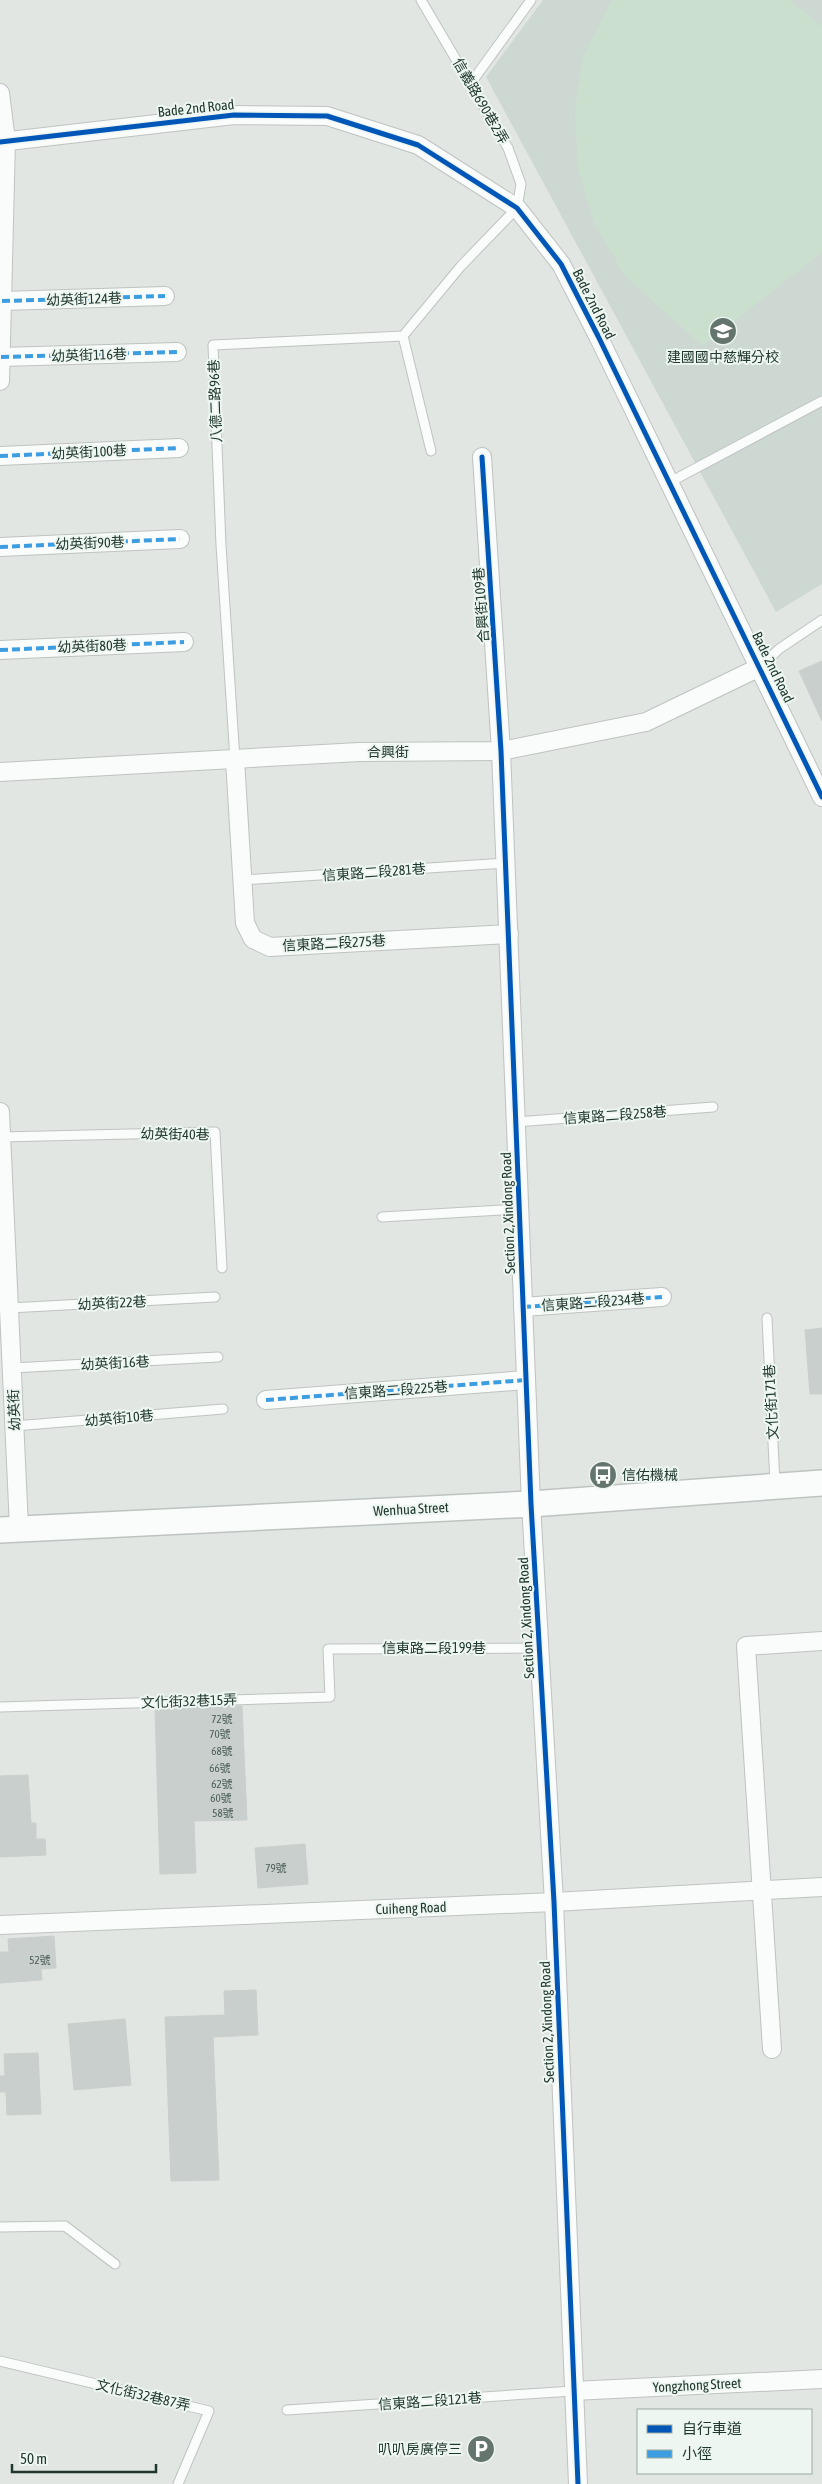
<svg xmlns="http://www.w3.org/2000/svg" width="822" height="2484" viewBox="0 0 822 2484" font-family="'Asap Condensed','Noto Sans TC',sans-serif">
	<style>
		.built { fill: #ced8d3 }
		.green { fill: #cadfce }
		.building { fill: #c9cfcc; stroke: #cacfcc }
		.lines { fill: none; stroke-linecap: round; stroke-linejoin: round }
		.lane-casing { stroke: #bec3c0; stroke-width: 11 }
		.street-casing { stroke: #bec3c0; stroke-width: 20 }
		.secondary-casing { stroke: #bdc4c0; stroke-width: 28 }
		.lane { stroke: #fafbfb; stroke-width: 9 }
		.street { stroke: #fafbfb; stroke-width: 18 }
		.secondary { stroke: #fafbfb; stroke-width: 25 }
		.quiet { stroke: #3c9ee1; stroke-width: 4; stroke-dasharray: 8 4; stroke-linecap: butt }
		.cycleway-casing { stroke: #eef6f1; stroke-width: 8 }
		.cycleway { stroke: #0057b8; stroke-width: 5 }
		.labels { text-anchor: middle; stroke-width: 4; stroke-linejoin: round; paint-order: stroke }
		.number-label { font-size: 11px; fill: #4b5e57 }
		.street-label { font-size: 14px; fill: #20382f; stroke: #eef6f1 }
		.poi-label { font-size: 14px; fill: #20382f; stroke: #eef6f1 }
	</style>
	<rect width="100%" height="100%" fill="#e1e6e3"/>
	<path class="built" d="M543 0H822V584L776 612 486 77Z"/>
	<path class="green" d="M612 0H789L822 26V252L703 346 625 276 594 222 578 169 575 109 583 57Z"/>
	<g class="building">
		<path d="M822 661V721L799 671Z"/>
		<path d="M822 1328V1394H810L805 1330Z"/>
		<path d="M242 1706 247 1820 194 1821 196 1873 160 1874 155 1709Z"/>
		<path d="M28 1775 31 1823H36V1839H45L46 1855 0 1857V1776Z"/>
		<path d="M305 1844 308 1884 258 1888 255 1848Z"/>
		<path d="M54 1936 56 1968 41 1969 42 1980 0 1983V1952H9L8 1939Z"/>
		<path d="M256 1990 258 2035 213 2037 219 2180 171 2181 165 2017 225 2015 224 1991Z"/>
		<path d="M125 2019 131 2085 74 2090 68 2024Z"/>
		<path d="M38 2053 41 2114 7 2115 6 2092H0V2076H5L4 2054Z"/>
	</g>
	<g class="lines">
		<g class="lane-casing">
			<g id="lane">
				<path d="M471 83 531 0"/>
				<path d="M403 336 431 451"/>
				<path d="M670 482 822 401"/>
				<path d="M760 667 779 649 822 620"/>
				<path d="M235 760 221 545 213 345 403 336 461 266 517 208 521 184 508 148 421 0"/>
				<path d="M242 880 506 863"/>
				<path d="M516 1122 713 1107"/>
				<path d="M1 1137 215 1132 222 1268"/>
				<path d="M382 1217 520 1209"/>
				<path d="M9 1308 215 1297"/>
				<path d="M767 1318 775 1484"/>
				<path d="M12 1368 218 1357"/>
				<path d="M14 1426 223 1409"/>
				<path d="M0 1707 330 1697 328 1649 539 1648"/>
				<path d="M0 2227 65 2226 115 2264"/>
				<path d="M0 2361 209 2411 178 2484"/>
				<path d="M287 2410 573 2391"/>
			</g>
		</g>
		<g class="street-casing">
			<g id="street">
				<path d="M0 93 6 141 0 381"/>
				<path d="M0 142 234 115 327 116 418 145 517 208 561 264 598 336 822 797"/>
				<path d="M2 301 165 296"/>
				<path d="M1 357 177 352"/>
				<path d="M0 456 179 448"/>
				<path d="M482 457 501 751 531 1504 554 1902 578 2484"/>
				<path d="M0 547 180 539"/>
				<path d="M0 650 184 642"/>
				<path d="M235 760 245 923 253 939 270 947 509 934"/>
				<path d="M0 772 359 752 501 751 646 722 760 667"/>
				<path d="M0 1112 19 1528"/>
				<path d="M523 1307 662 1297"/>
				<path d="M266 1400 526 1380"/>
				<path d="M0 1925 554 1902 822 1887"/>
				<path d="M772 2049 746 1646 822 1641"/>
				<path d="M573 2391 822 2379"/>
			</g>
		</g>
		<g class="secondary-casing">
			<path id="secondary" d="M0 1530 531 1504 822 1483"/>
		</g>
		<use href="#lane" class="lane"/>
		<use href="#street" class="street"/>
		<use href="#secondary" class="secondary"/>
		<g class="quiet">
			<path d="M2 301 165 296"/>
			<path d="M1 357 177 352"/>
			<path d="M0 456 179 448"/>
			<path d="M0 547 180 539"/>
			<path d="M0 650 184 642"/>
			<path d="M523 1307 662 1297"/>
			<path d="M266 1400 526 1380"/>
		</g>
		<g class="cycleway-casing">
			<g id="cycleway">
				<path d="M0 142 234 115 327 116 418 145 517 208 561 264 598 336 822 797"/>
				<path d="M482 457 501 751 531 1504 554 1902 578 2484"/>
			</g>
		</g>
		<use href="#cycleway" class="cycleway"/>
	</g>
	<defs>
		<g id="school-disc" transform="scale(1.4375)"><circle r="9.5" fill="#64756e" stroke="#eef6f1"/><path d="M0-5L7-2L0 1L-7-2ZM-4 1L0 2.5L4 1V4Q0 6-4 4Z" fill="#fff"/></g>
		<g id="bus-disc" transform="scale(1.4375)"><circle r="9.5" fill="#64756e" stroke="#eef6f1"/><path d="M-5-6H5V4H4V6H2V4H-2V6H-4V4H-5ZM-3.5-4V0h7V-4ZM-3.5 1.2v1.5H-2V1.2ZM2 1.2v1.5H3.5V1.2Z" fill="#fff"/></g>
		<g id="parking-disc" transform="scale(1.4375)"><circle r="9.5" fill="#64756e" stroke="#eef6f1"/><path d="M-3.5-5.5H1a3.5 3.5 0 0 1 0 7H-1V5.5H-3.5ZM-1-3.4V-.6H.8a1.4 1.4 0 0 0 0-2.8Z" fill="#fff"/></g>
	</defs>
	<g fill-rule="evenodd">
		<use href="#school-disc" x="723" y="331"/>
		<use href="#bus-disc" x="603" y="1475"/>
		<use href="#parking-disc" x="481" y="2449"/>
	</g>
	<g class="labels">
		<g class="number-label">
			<text x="222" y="1723">72號</text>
			<text x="220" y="1738">70號</text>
			<text x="222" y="1755">68號</text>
			<text x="220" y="1772">66號</text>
			<text x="222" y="1788">62號</text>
			<text x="221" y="1802">60號</text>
			<text x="223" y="1817">58號</text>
			<text x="276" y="1872">79號</text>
			<text x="40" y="1964">52號</text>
		</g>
		<g class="street-label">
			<text transform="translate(481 101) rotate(60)" y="5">信義路690巷2弄</text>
			<text transform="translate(196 108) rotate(-6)" y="5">Bade 2nd Road</text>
			<text transform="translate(84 299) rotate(-2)" y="5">幼英街124巷</text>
			<text transform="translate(594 304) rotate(63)" y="5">Bade 2nd Road</text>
			<text transform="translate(89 355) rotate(-2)" y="5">幼英街116巷</text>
			<text transform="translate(215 401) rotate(-92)" y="5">八德二路96巷</text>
			<text transform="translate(89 452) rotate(-3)" y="5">幼英街100巷</text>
			<text transform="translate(90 543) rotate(-2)" y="5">幼英街90巷</text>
			<text transform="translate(481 605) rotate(-94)" y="5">合興街109巷</text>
			<text transform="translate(92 646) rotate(-2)" y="5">幼英街80巷</text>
			<text transform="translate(773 667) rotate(64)" y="5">Bade 2nd Road</text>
			<text x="388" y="757">合興街</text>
			<text transform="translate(374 872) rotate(-4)" y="5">信東路二段281巷</text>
			<text transform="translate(334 943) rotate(-3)" y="5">信東路二段275巷</text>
			<text transform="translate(615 1115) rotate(-4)" y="5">信東路二段258巷</text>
			<text transform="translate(175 1134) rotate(1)" y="5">幼英街40巷</text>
			<text transform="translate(508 1213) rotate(-92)" y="5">Section 2, Xindong Road</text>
			<text transform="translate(593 1302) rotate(-4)" y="5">信東路二段234巷</text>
			<text transform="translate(112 1303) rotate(-3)" y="5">幼英街22巷</text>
			<text transform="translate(115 1363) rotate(-3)" y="5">幼英街16巷</text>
			<text transform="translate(396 1390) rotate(-4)" y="5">信東路二段225巷</text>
			<text transform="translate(771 1402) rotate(-93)" y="5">文化街171巷</text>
			<text transform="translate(14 1410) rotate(-93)" y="5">幼英街</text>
			<text transform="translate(119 1418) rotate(-5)" y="5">幼英街10巷</text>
			<text transform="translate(411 1509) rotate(-3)" y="5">Wenhua Street</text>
			<text transform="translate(526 1618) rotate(-93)" y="5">Section 2, Xindong Road</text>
			<text x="434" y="1653">信東路二段199巷</text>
			<text transform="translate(189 1701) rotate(-2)" y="5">文化街32巷15弄</text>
			<text transform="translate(411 1908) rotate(-2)" y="5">Cuiheng Road</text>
			<text transform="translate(547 2022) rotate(-92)" y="5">Section 2, Xindong Road</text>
			<text transform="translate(697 2385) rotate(-3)" y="5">Yongzhong Street</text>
			<text transform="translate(143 2395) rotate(13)" y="5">文化街32巷87弄</text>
			<text transform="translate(430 2401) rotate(-4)" y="5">信東路二段121巷</text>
		</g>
		<g class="poi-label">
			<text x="723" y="362">建國國中慈輝分校</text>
			<text x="622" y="1480" text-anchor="start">信佑機械</text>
			<text x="462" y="2454" text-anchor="end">叭叭房廣停三</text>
		</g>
	</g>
	<rect x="637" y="2409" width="175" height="65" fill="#eef6f1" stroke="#9caaa3"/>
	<rect x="647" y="2425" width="25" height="8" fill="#0057b8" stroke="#9caaa3"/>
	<text x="682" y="2434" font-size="15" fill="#20382f">自行車道</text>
	<rect x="647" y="2450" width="25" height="8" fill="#3c9ee1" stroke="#9caaa3"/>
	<text x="682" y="2459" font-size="15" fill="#20382f">小徑</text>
	<path d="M12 2464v8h144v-8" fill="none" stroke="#20382f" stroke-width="2.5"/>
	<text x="20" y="2464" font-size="15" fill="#20382f" stroke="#eef6f1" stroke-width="4" paint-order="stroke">50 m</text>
</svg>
